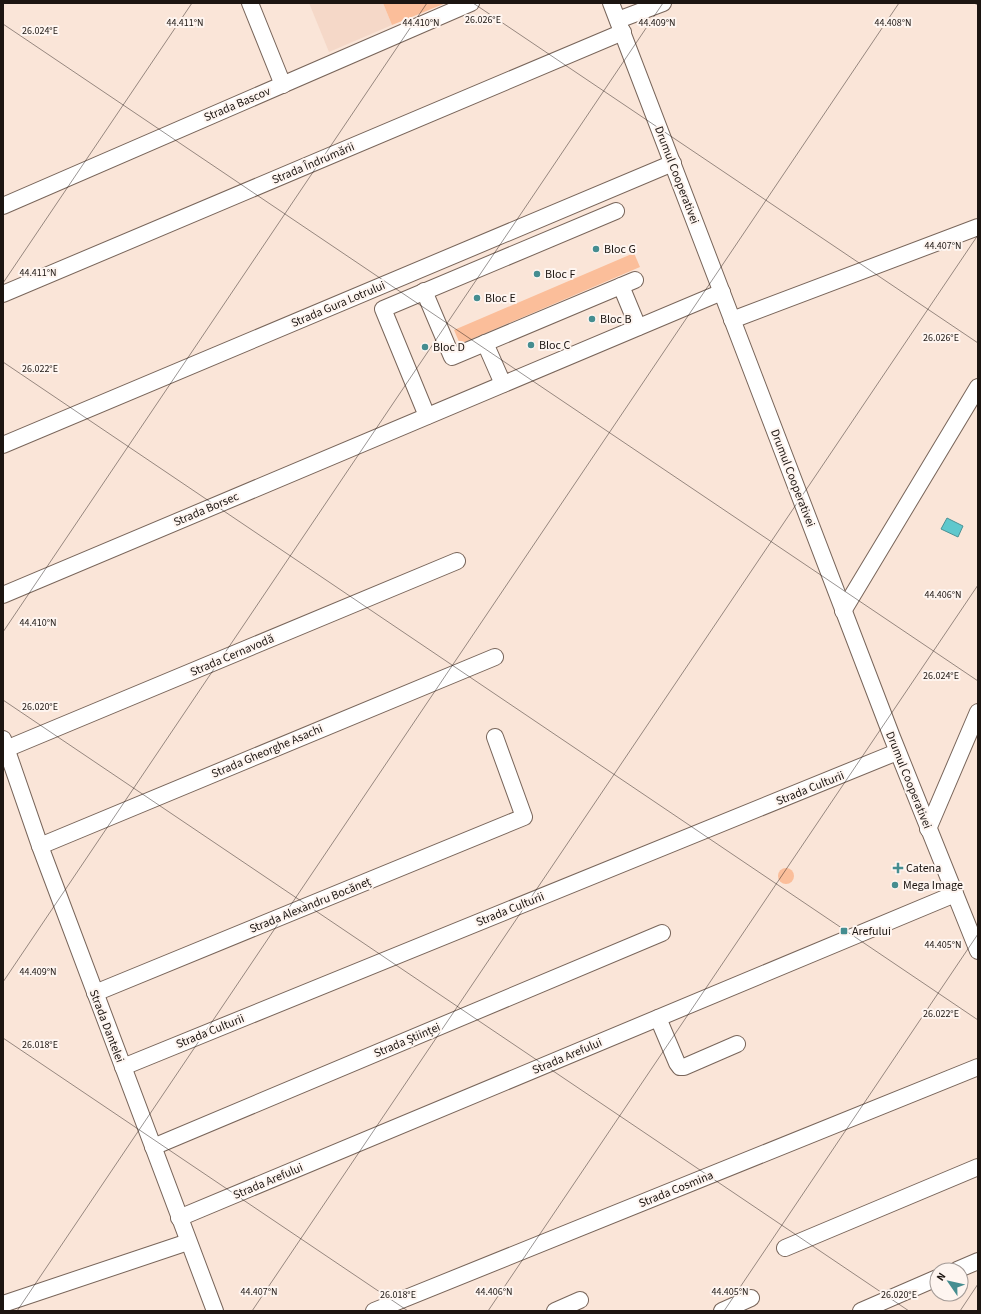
<svg xmlns="http://www.w3.org/2000/svg" width="981" height="1314" viewBox="0 0 981 1314" font-family="'Source Sans 3',sans-serif">
	<style>
		.built { fill: #f5d8c8 }
		.green { fill: #fbbe9a }
		.water { fill: #5fc8cd; stroke: #4b9295 }
		.lines { fill: none; stroke-linecap: round; stroke-linejoin: round }
		.minor-casing { stroke: #78655a; stroke-width: 18 }
		.minor { stroke: #fff; stroke-width: 16 }
		.ticks { fill: none; stroke: #1c1511; stroke-width: 1; stroke-opacity: 0.45 }
		.poi-dot { fill: #458d90; stroke: #fef5f0; stroke-width: 1.5 }
		.labels { text-anchor: middle; stroke-width: 4; stroke-linejoin: round; paint-order: stroke }
		.street-label { font-size: 12px; fill: #1c1511; stroke: #fef5f0 }
		.poi-label { font-size: 12px; fill: #1c1511; stroke: #fef5f0; text-anchor: start }
		.ticks-label { font-size: 10px; text-anchor: middle; fill: #1c1511; stroke: #fef5f0; stroke-width: 4; stroke-linejoin: round; paint-order: stroke }
	</style>
	<rect width="100%" height="100%" fill="#fae5d8"/>
	<path class="built" d="M309 3H383L392 25 329 52Z"/>
	<g class="green">
		<path d="M383 3H446L392 25Z"/>
		<path d="M634 253 640 267 460 344 454 330Z"/>
		<circle cx="786" cy="876" r="8"/>
	</g>
	<path class="water" d="M947 518 963 526 958 537 941 529Z"/>
	<g class="lines">
		<g class="minor-casing">
			<g id="minor">
				<path d="M250 3 283 85"/>
				<path d="M611 3 892 737 978 951"/>
				<path d="M618 20 663 3"/>
				<path d="M3 206 471 3"/>
				<path d="M621 286 638 327"/>
				<path d="M424 291 452 357 635 280"/>
				<path d="M3 294 623 32"/>
				<path d="M732 320 978 227"/>
				<path d="M485 343 503 384"/>
				<path d="M427 416 383 309 616 211"/>
				<path d="M3 445 673 163"/>
				<path d="M3 595 722 292"/>
				<path d="M843 611 978 387"/>
				<path d="M3 739 40 846 215 1311"/>
				<path d="M6 749 457 561"/>
				<path d="M928 829 978 712"/>
				<path d="M40 846 495 657"/>
				<path d="M95 993 524 817 495 737"/>
				<path d="M658 1018 677 1063 680 1067H684L737 1044"/>
				<path d="M123 1067 897 752"/>
				<path d="M153 1147 662 933"/>
				<path d="M179 1218 955 894"/>
				<path d="M785 1248 978 1167"/>
				<path d="M957 1270 978 1261"/>
				<path d="M3 1304 188 1242"/>
				<path d="M374 1311 978 1067"/>
				<path d="M555 1311 580 1300"/>
				<path d="M722 1311 751 1298"/>
				<path d="M861 1311 937 1278"/>
			</g>
		</g>
		<use href="#minor" class="minor"/>
	</g>
	<path class="ticks" d="M473 3 978 343M974 3 978 5M3 24 978 681M3 283 192 3M3 362 978 1020M3 632 427 3M3 700 909 1311M3 982 663 3M3 1038 408 1311M17 1311 899 3M252 1311 978 235M488 1311 978 585M724 1311 978 934M960 1311 978 1284"/>
	<g class="poi-dot">
		<circle cx="596" cy="249" r="4"/>
		<circle cx="537" cy="274" r="4"/>
		<circle cx="477" cy="298" r="4"/>
		<circle cx="592" cy="319" r="4"/>
		<circle cx="531" cy="345" r="4"/>
		<circle cx="425" cy="347" r="4"/>
		<path d="M896 862h4v4h4v4h-4v4h-4v-4h-4v-4h4z"/>
		<circle cx="895" cy="885" r="4"/>
		<rect x="840" y="927" width="8" height="8" rx="2"/>
	</g>
	<g class="labels">
		<g class="street-label">
			<text transform="translate(237 104) rotate(-23)" y="4">Strada Bascov</text>
			<text transform="translate(313 163) rotate(-23)" y="4">Strada Îndrumării</text>
			<text transform="translate(677 175) rotate(69)" y="4">Drumul Cooperativei</text>
			<text transform="translate(338 304) rotate(-23)" y="4">Strada Gura Lotrului</text>
			<text transform="translate(793 478) rotate(69)" y="4">Drumul Cooperativei</text>
			<text transform="translate(206 509) rotate(-23)" y="4">Strada Borsec</text>
			<text transform="translate(232 655) rotate(-23)" y="4">Strada Cernavodă</text>
			<text transform="translate(267 751) rotate(-23)" y="4">Strada Gheorghe Asachi</text>
			<text transform="translate(909 780) rotate(68)" y="4">Drumul Cooperativei</text>
			<text transform="translate(810 788) rotate(-22)" y="4">Strada Culturii</text>
			<text transform="translate(310 905) rotate(-22)" y="4">Strada Alexandru Bocăneț</text>
			<text transform="translate(510 909) rotate(-22)" y="4">Strada Culturii</text>
			<text transform="translate(107 1026) rotate(69)" y="4">Strada Dantelei</text>
			<text transform="translate(210 1031) rotate(-22)" y="4">Strada Culturii</text>
			<text transform="translate(407 1040) rotate(-23)" y="4">Strada Științei</text>
			<text transform="translate(567 1056) rotate(-23)" y="4">Strada Arefului</text>
			<text transform="translate(268 1181) rotate(-23)" y="4">Strada Arefului</text>
			<text transform="translate(676 1189) rotate(-22)" y="4">Strada Cosmina</text>
		</g>
		<g class="poi-label">
			<text x="604" y="253">Bloc G</text>
			<text x="545" y="278">Bloc F</text>
			<text x="485" y="302">Bloc E</text>
			<text x="600" y="323">Bloc B</text>
			<text x="539" y="349">Bloc C</text>
			<text x="433" y="351">Bloc D</text>
			<text x="906" y="872">Catena</text>
			<text x="903" y="889">Mega Image</text>
			<text x="852" y="935">Arefului</text>
		</g>
	</g>
	<g class="ticks-label">
		<text x="483" y="23">26.026°E</text>
		<text x="185" y="26">44.411°N</text>
		<text x="421" y="26">44.410°N</text>
		<text x="657" y="26">44.409°N</text>
		<text x="893" y="26">44.408°N</text>
		<text x="40" y="34">26.024°E</text>
		<text x="943" y="249">44.407°N</text>
		<text x="38" y="276">44.411°N</text>
		<text x="941" y="341">26.026°E</text>
		<text x="40" y="372">26.022°E</text>
		<text x="943" y="598">44.406°N</text>
		<text x="38" y="626">44.410°N</text>
		<text x="941" y="679">26.024°E</text>
		<text x="40" y="710">26.020°E</text>
		<text x="943" y="948">44.405°N</text>
		<text x="38" y="975">44.409°N</text>
		<text x="941" y="1017">26.022°E</text>
		<text x="40" y="1048">26.018°E</text>
		<text x="259" y="1295">44.407°N</text>
		<text x="494" y="1295">44.406°N</text>
		<text x="730" y="1295">44.405°N</text>
		<text x="398" y="1298">26.018°E</text>
		<text x="899" y="1298">26.020°E</text>
	</g>
	<rect width="981" height="1314" fill="none" stroke="#1c1511" stroke-width="8"/>
	<g transform="translate(949 1282) rotate(304)"><circle r="19" fill="#fef5f0" stroke="#a49b97"/>
	<path d="M0-3L7 15L0 10L-7 15Z" fill="#458d90"/>
	<text y="-6" font-size="11" font-weight="bold" text-anchor="middle" fill="#1c1511">N</text>
	</g>
</svg>
